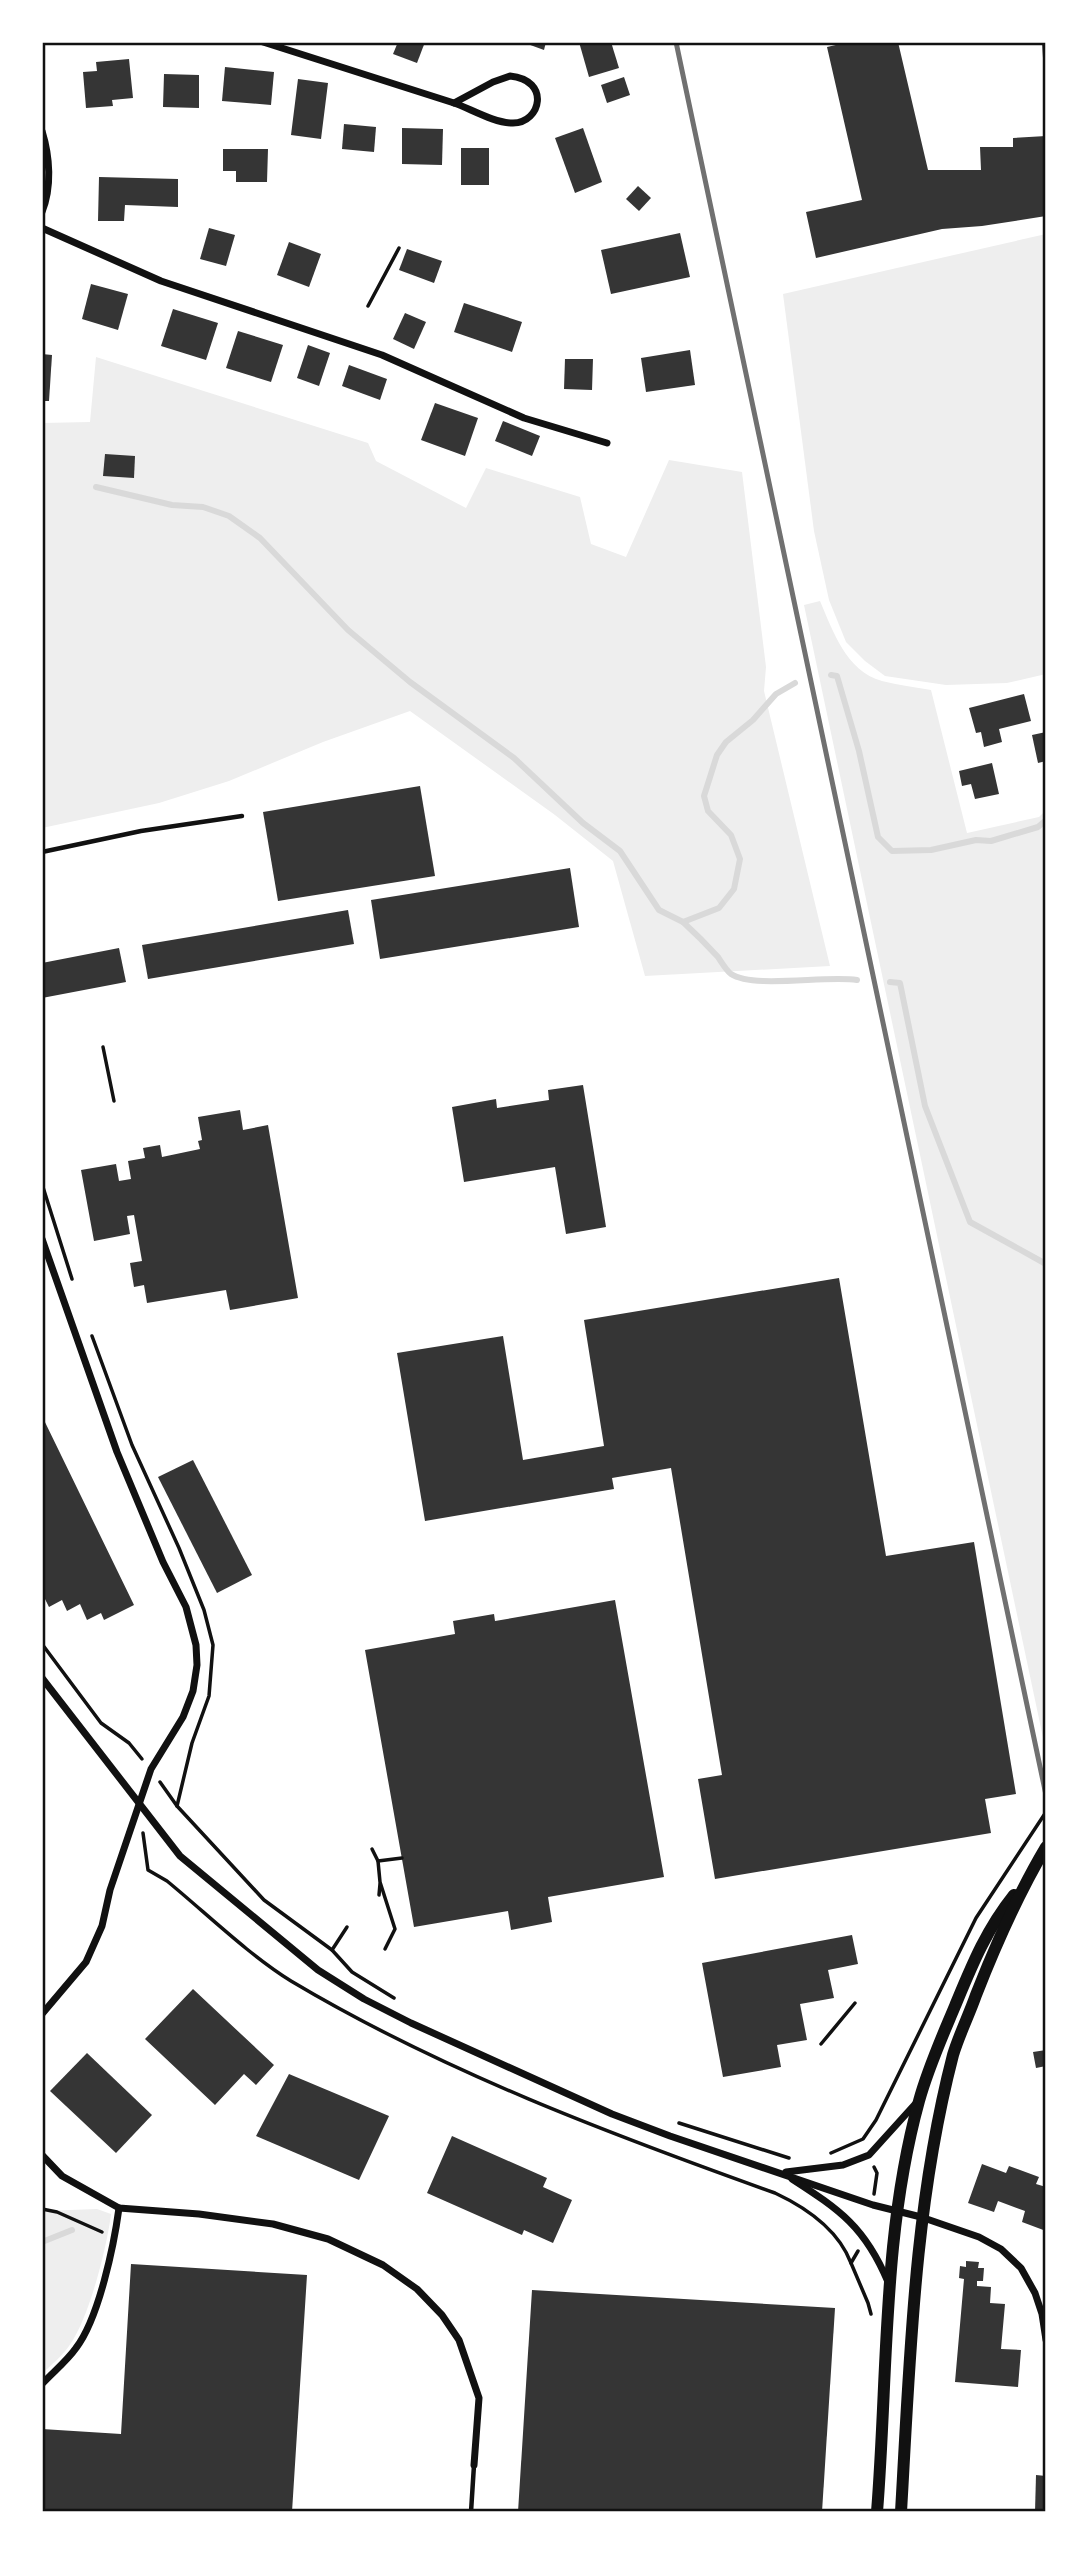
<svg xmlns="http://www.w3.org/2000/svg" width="1088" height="2554" viewBox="0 0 1088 2554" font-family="'DejaVu Sans',sans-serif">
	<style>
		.green { fill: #eee }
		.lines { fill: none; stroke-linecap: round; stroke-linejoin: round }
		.stream { stroke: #d9d9d9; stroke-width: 6 }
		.building { fill: #353535 }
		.path { stroke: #111; stroke-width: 3.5 }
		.service { stroke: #111; stroke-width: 4.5 }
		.minor { stroke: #111; stroke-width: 7 }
		.secondary { stroke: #111; stroke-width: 12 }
		.rail { stroke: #707070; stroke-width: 5 }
		.neatline { fill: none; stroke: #111; stroke-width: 2.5 }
	</style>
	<rect width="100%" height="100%" fill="#fff"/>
	<g class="green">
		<path d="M1046 234V674L1007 683 946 685 885 676 865 661 846 642 829 600 814 531 783 294Z"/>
		<path d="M96 357 368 443 376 461 466 508 486 468 580 497 591 544 626 557 669 460 742 472 766 667 764 691 830 966 645 976 613 861 555 815 410 711 323 742 229 781 159 803 42 828V423L90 422Z"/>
		<path d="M820 601C833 631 846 671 882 681 898 685 915 687 931 690L967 833 1039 817 1046 810V1752L804 605Z"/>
		<path d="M97 2209 111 2214C107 2247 89 2319 69 2346 62 2356 51 2365 42 2374V2211Z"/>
	</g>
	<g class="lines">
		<g class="stream">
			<path d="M96 487 172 505 203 507 229 516 260 538 348 630 410 682 514 758 583 823 620 851 659 910 683 922 719 908 734 889 740 859 731 835 708 811 704 796 717 755 726 742 753 720 776 694 795 683"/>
			<path d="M831 675 837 676 859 751 878 837 892 851 931 850 976 840 991 841 1038 827 1046 820"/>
			<path d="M683 922C695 933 707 945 718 957 722 963 726 970 731 974 754 989 826 975 857 980"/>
			<path d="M890 982 900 983 925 1106 970 1222 1046 1264"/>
			<path d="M42 2242 72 2230"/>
		</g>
	</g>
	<g class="building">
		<path d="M398 42H425L417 63 393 54Z"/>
		<path d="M522 42H546L544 50Z"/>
		<path d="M579 42H611L619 68 589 77Z"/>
		<path d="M849 42H898L928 170H981L980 147H1013V138L1046 136V216L982 226 942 229 816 258 806 212 862 200 827 47Z"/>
		<path d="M1042 42H1046V73H1044Z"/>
		<path d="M129 59 133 98 112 100 113 106 86 108 83 72 97 71 96 62Z"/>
		<path d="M225 67 274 72 271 105 222 101Z"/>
		<path d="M164 74 199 75V108L163 107Z"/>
		<path d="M624 77 630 95 607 103 601 85Z"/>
		<path d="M298 79 328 83 321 139 291 135Z"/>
		<path d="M344 124 376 127 374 152 342 149Z"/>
		<path d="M402 128 443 129 442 165 402 164Z"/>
		<path d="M583 128 602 182 575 193 555 138Z"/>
		<rect x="461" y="148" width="28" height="37"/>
		<path d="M223 149H268L267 182H236V171H223Z"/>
		<path d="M99 177 178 179V207L125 205 124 221H98Z"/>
		<path d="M638 186 651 198 639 211 626 199Z"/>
		<path d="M209 228 235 235 226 266 200 259Z"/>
		<path d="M680 233 690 277 611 294 601 250Z"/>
		<path d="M289 242 321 254 309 287 277 275Z"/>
		<path d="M407 249 442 261 434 283 399 270Z"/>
		<path d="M91 284 128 294 118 330 82 319Z"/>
		<path d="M464 303 522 322 512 352 454 332Z"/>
		<path d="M173 309 218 323 206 360 161 346Z"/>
		<path d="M405 313 426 322 414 349 393 339Z"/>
		<path d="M238 331 283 345 271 382 226 368Z"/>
		<path d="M308 345 330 353 319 386 297 378Z"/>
		<path d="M690 350 695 385 646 392 641 358Z"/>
		<path d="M42 354 52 355 49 401H42Z"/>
		<path d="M565 359H593L592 390 564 389Z"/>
		<path d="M349 365 387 379 380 400 342 386Z"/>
		<path d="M435 403 478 418 465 456 421 440Z"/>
		<path d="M503 421 540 436 532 456 495 441Z"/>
		<path d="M105 454 135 456 134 478 103 476Z"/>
		<path d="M1024 694 1031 721 999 729 1002 742 984 747 981 732 976 733 969 708Z"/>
		<path d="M1046 732V761L1038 763 1032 735Z"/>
		<path d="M992 763 999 794 975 799 971 784 962 786 959 771Z"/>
		<path d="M420 786 435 876 278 901 263 812Z"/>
		<path d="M570 868 579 927 380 959 371 900Z"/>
		<path d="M348 910 354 944 148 979 142 945Z"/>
		<path d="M119 948 126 982 42 998V963Z"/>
		<path d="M583 1085 606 1227 566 1234 555 1167 464 1182 452 1107 496 1099 497 1108 549 1100 548 1090Z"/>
		<path d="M240 1110 243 1130 268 1125 298 1298 230 1310 226 1290 147 1303 144 1285 134 1287 130 1263 142 1261 134 1215 127 1216 130 1234 94 1241 81 1170 116 1164 119 1181 131 1179 128 1161 145 1158 143 1148 160 1145 162 1157 200 1149 198 1141 202 1140 198 1117Z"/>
		<path d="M839 1278 886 1556 974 1542 1016 1794 985 1799 991 1833 715 1879 698 1779 722 1775 671 1468 612 1478 614 1489 425 1521 397 1353 503 1336 523 1460 604 1446 584 1320Z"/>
		<path d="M42 1416 134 1605 104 1620 101 1613 87 1620 80 1604 67 1611 62 1600 49 1607 42 1593Z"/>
		<path d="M193 1460 252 1575 217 1593 158 1477Z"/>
		<path d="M615 1600 664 1877 548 1897 552 1922 511 1930 508 1911 414 1927 365 1650 455 1634 453 1621 494 1614 495 1621Z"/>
		<path d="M852 1935 858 1964 828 1970 834 1998 800 2004 807 2040 777 2045 781 2067 723 2077 702 1963Z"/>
		<path d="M193 1989 274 2065 256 2085 244 2074 215 2105 145 2039Z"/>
		<path d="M1046 2050V2066L1036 2068 1033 2052Z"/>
		<path d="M87 2053 152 2115 116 2153 50 2091Z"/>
		<path d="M289 2074 389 2116 359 2180 256 2136Z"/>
		<path d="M452 2136 547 2178 543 2187 572 2200 553 2243 524 2230 522 2235 427 2193Z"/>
		<path d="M982 2164 1006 2173 1009 2166 1039 2177 1036 2184 1046 2187V2231L1022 2222 1025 2211 998 2201 994 2212 968 2203Z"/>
		<path d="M966 2261 979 2262 978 2268H984L983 2281H977V2286L991 2287 990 2303 1005 2304 1001 2349 1021 2350 1018 2387 955 2382 964 2279 959 2278 960 2266 966 2267Z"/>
		<path d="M131 2264 307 2275 292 2512H42V2429L121 2434Z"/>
		<path d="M532 2290 835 2308 822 2512H518Z"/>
		<path d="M1036 2475 1046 2476V2512H1035Z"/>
	</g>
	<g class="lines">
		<g class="path">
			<path d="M368 306 399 248"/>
			<path d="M103 1047 114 1101"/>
			<path d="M42 1184 72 1279"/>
			<path d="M92 1336 132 1445 179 1548 204 1610 213 1645 209 1696 192 1743 177 1806"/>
			<path d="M42 1644 101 1723 129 1743 142 1759"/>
			<path d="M160 1782 177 1806 264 1900 332 1950 352 1972 394 1998"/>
			<path d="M143 1833 148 1870 167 1881C206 1913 249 1955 291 1981 442 2071 610 2134 775 2193 807 2208 838 2229 851 2263"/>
			<path d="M372 1849 378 1861 402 1858"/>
			<path d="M378 1861 380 1882 395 1929 385 1949"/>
			<path d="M379 1895 380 1884"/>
			<path d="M332 1950 347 1927"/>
			<path d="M821 2044 855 2003"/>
			<path d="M679 2123 789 2158"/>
			<path d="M831 2153 863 2139 876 2120 976 1918 1046 1812"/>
			<path d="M874 2194 877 2173 874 2167"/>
			<path d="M42 2209 57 2212 102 2232"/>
			<path d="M858 2251 851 2263 868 2303 871 2314"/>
		</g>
		<g class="service">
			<path d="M42 852 141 831 242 816"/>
			<path d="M471 2512 474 2465"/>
		</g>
		<g class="minor">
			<path d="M263 42 454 103"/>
			<path d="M510 76C551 80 541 123 513 123 494 123 471 109 454 103L493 82Z"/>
			<path d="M42 131C50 157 52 187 42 212"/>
			<path d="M42 228 161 281 382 355 524 418 607 443"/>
			<path d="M42 1239 117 1452 163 1562 186 1607 196 1645 197 1665 193 1691 183 1717 151 1769 110 1890 102 1926 86 1962 42 2014"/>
			<path d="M42 1678 180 1856 318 1970 364 1999 411 2023 612 2114 670 2136 873 2205 921 2217 979 2237 1001 2249 1021 2268 1035 2293 1042 2314 1046 2340"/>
			<path d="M42 2155 62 2176 119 2208 199 2214 273 2224 328 2239 383 2265 417 2289 442 2315 459 2340 479 2398 474 2465"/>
			<path d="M786 2172 843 2165 869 2155 917 2102"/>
			<path d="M792 2179C840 2210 865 2227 888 2282"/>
			<path d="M42 2384C53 2372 67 2361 76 2348 99 2318 114 2245 119 2208"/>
		</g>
		<g class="secondary">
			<path d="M877 2512C888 2375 882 2235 919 2101 928 2068 942 2037 955 2006 972 1965 986 1930 1014 1895"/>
			<path d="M901 2512C910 2358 914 2205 953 2055 959 2035 969 2015 976 1995 996 1944 1018 1894 1046 1847"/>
		</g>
		<path class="rail" d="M676 42 1046 1795"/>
	</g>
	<rect width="1088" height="2554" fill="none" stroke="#ffffff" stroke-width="88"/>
	<rect x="44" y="44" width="1000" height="2466" class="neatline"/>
</svg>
